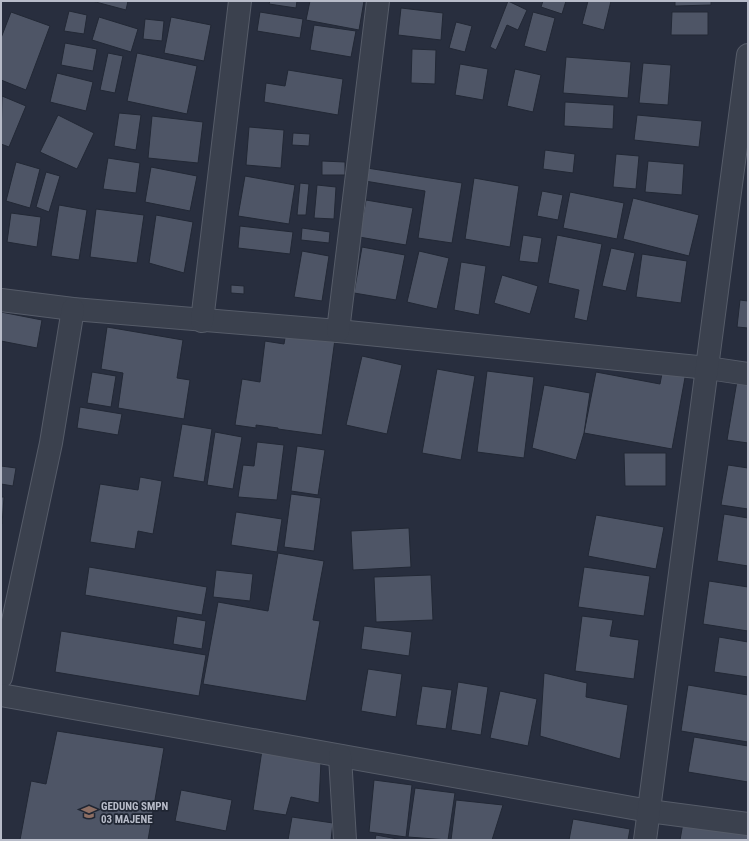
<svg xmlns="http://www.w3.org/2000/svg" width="749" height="841" viewBox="0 0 749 841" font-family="'Roboto Condensed',sans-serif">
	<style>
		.building { fill: #4e5566; stroke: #222835 }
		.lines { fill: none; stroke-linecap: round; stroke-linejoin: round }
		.street-casing { stroke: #565c69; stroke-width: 24 }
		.street { stroke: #3b414e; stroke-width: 22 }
		.labels { text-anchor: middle; stroke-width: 3.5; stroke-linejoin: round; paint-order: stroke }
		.poi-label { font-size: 11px; font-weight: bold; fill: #b8bcc9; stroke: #202633; text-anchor: start }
	</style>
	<rect width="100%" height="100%" fill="#282e3e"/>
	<g class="building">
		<path d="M92 1H128L126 10Z"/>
		<path d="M270 1H297L296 8 269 4Z"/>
		<path d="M310 1H364L359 30 306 20Z"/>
		<path d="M508 1 527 10 518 30 507 25 496 50 490 47Z"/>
		<path d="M543 1H566L562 14 541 7Z"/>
		<path d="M588 1H611L604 30 582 24Z"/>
		<path d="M675 1H711V5L675 6Z"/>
		<path d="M401 8 443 13 441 40 398 35Z"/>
		<path d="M69 11 87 15 84 34 64 31Z"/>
		<path d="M11 12 50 26 26 90 1 80V38Z"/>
		<path d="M260 12 303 19 300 38 257 31Z"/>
		<path d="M533 12 555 18 546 52 524 46Z"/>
		<path d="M672 12H708V35H671Z"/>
		<path d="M99 17 138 29 131 52 92 40Z"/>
		<path d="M171 17 211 25 204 61 164 53Z"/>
		<path d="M145 19 164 21 162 41 143 39Z"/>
		<path d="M456 22 472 26 465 52 449 48Z"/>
		<path d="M314 25 356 31 351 57 310 50Z"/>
		<path d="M65 43 97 49 93 71 61 65Z"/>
		<path d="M412 49 436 50 435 84 411 83Z"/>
		<path d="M108 53 123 56 115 93 100 90Z"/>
		<path d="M137 53 197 66 187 114 127 101Z"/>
		<path d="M566 57 631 62 628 98 563 93Z"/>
		<path d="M643 63 671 65 668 105 639 103Z"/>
		<path d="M460 64 488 69 483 100 455 95Z"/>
		<path d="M515 69 541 75 533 112 507 106Z"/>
		<path d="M288 70 343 79 338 115 264 102 266 83 285 86Z"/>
		<path d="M57 73 93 82 86 111 50 102Z"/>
		<path d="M2 96 26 106 9 147 1 144Z"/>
		<path d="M565 102 614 105 613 129 564 126Z"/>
		<path d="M119 113 141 115 136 150 114 146Z"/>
		<path d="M58 115 94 133 77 169 40 152Z"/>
		<path d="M637 115 702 121 699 147 634 140Z"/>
		<path d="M152 116 203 122 198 163 148 158Z"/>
		<path d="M249 127 284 130 281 168 246 165Z"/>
		<path d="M293 133 310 134 309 146 292 145Z"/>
		<path d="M545 150 575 154 573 173 543 169Z"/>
		<path d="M616 154 639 156 636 189 613 187Z"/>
		<path d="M108 158 140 163 136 193 103 189Z"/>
		<path d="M322 161 345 162V175H322Z"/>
		<path d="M648 161 684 164 682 195 645 192Z"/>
		<path d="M16 162 40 169 30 208 6 201Z"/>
		<path d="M151 167 197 176 190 211 145 202Z"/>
		<path d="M367 168 462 183 452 243 418 238 425 191 365 181Z"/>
		<path d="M46 172 60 176 49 212 36 207Z"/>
		<path d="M245 176 295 185 289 224 238 216Z"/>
		<path d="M474 178 519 186 510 247 465 239Z"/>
		<path d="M300 183 309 184 306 215H297Z"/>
		<path d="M317 185 336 187 334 219 314 218Z"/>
		<path d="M542 191 563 195 558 220 537 216Z"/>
		<path d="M570 192 624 203 617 239 563 228Z"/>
		<path d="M633 198 699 215 689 256 623 239Z"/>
		<path d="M366 200 413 208 406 245 359 237Z"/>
		<path d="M59 205 87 210 79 260 51 256Z"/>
		<path d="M96 209 144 215 137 263 90 257Z"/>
		<path d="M11 213 41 217 37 247 7 242Z"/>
		<path d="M156 215 193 222 184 273 149 263Z"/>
		<path d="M240 226 293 232 290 254 238 248Z"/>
		<path d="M302 228 330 232 329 243 301 240Z"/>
		<path d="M523 235 542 238 538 263 519 261Z"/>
		<path d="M557 235 602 244 587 321 574 318 579 290 548 283Z"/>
		<path d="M362 247 405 255 396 300 354 293Z"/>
		<path d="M611 248 635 253 626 291 602 286Z"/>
		<path d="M302 251 329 256 322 301 294 297Z"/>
		<path d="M419 251 449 258 437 309 407 302Z"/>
		<path d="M642 254 687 261 681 303 636 297Z"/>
		<path d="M461 262 486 266 479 315 454 310Z"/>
		<path d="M502 275 538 286 530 314 494 303Z"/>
		<path d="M231 285 244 286V294L231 293Z"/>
		<path d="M740 300 748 301V328L737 327Z"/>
		<path d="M1 312 42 320 37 348 1 341Z"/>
		<path d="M107 327 183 340 177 378 190 380 184 419 118 408 123 373 101 369Z"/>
		<path d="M286 332 335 339 322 435 278 429V428L256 425V428L235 425 242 379 260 382 265 341 284 344Z"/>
		<path d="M362 356 402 365 387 434 346 425Z"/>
		<path d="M663 368 686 372 672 449 584 433 596 372 660 384Z"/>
		<path d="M437 369 475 376 461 460 422 453Z"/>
		<path d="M487 371 534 377 524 458 477 452Z"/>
		<path d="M92 372 116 376 111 407 87 403Z"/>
		<path d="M737 381 748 383V443L727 440Z"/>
		<path d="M544 385 590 393 584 433 576 460 532 448Z"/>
		<path d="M80 407 122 414 118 435 77 428Z"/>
		<path d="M182 424 212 429 204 482 173 477Z"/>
		<path d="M215 432 242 437 233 489 207 485Z"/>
		<path d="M257 442 284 445 277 500 238 497 243 465 254 466Z"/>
		<path d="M297 446 325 450 318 495 291 491Z"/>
		<path d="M624 453H666V486H625Z"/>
		<path d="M728 465 748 468V509L721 505Z"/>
		<path d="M1 466 16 468 13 486 1 484Z"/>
		<path d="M140 477 162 481 153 534 138 531 135 549 90 542 100 484 138 490Z"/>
		<path d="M291 494 321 498 314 551 284 547Z"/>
		<path d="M1 497H4L2 524H1Z"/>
		<path d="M236 512 282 519 277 552 231 545Z"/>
		<path d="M724 514 748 518V566L717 561Z"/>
		<path d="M596 515 664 527 656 569 588 556Z"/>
		<path d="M409 528 411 567 353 570 351 531Z"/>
		<path d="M278 553 324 561 313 620 320 621 306 701 203 684 218 602 268 611Z"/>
		<path d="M89 567 207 587 202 615 85 595Z"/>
		<path d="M584 567 650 576 644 616 578 607Z"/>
		<path d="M216 570 253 574 250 601 213 597Z"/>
		<path d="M431 575 433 620 376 622 374 577Z"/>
		<path d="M709 581 748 587V631L703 624Z"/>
		<path d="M177 616 206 621 202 649 173 644Z"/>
		<path d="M582 616 613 620 610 636 639 640 634 679 575 671Z"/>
		<path d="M364 626 412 632 409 656 361 649Z"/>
		<path d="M61 631 206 655 199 696 55 672Z"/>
		<path d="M719 637 748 642V677L714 672Z"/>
		<path d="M368 669 402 674 396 717 361 711Z"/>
		<path d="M544 673 587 683 586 697 628 705 620 759 540 736Z"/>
		<path d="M458 682 488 687 481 735 451 730Z"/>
		<path d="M688 685 748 695V742L681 731Z"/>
		<path d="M422 686 452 690 446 729 416 725Z"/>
		<path d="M500 691 537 699 528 746 490 738Z"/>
		<path d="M57 731 164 748 148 840H20L31 781 46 784Z"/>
		<path d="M694 737 748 746V782L688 772Z"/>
		<path d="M262 750 321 761 319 803 291 797 286 815 253 810Z"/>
		<path d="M374 780 412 785 406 837 369 832Z"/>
		<path d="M415 788 455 793 448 840 408 837Z"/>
		<path d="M181 790 232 800 226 831 175 821Z"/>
		<path d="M456 800 503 805 492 840H451Z"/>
		<path d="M292 817 333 823 331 840H288Z"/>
		<path d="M573 819 630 829 628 840H569Z"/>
		<path d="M683 823 748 835V840H680Z"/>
		<path d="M376 835 403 840H375Z"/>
	</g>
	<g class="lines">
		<g class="street-casing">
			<g id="street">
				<path d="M1 300 73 309 338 331 708 368 748 374"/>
				<path d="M202 321 240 1"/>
				<path d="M338 331 378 1"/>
				<path d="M1 677 51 443 73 309"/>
				<path d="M1 695 649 811 748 824"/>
				<path d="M340 756 345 840"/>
				<path d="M645 840 748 55"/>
			</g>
		</g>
		<use href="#street" class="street"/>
	</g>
	<defs>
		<g id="school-bare" transform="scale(1.2)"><path d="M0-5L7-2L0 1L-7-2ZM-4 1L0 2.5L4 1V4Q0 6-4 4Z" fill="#8d6e63" stroke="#202633" stroke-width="2.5" paint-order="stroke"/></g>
	</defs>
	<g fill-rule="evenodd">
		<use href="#school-bare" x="89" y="812"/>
	</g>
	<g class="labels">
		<g class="poi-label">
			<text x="101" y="810">GEDUNG SMPN<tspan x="101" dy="13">03 MAJENE</tspan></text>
		</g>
	</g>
	<rect width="749" height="841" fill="none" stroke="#b8bcc9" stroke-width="4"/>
</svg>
